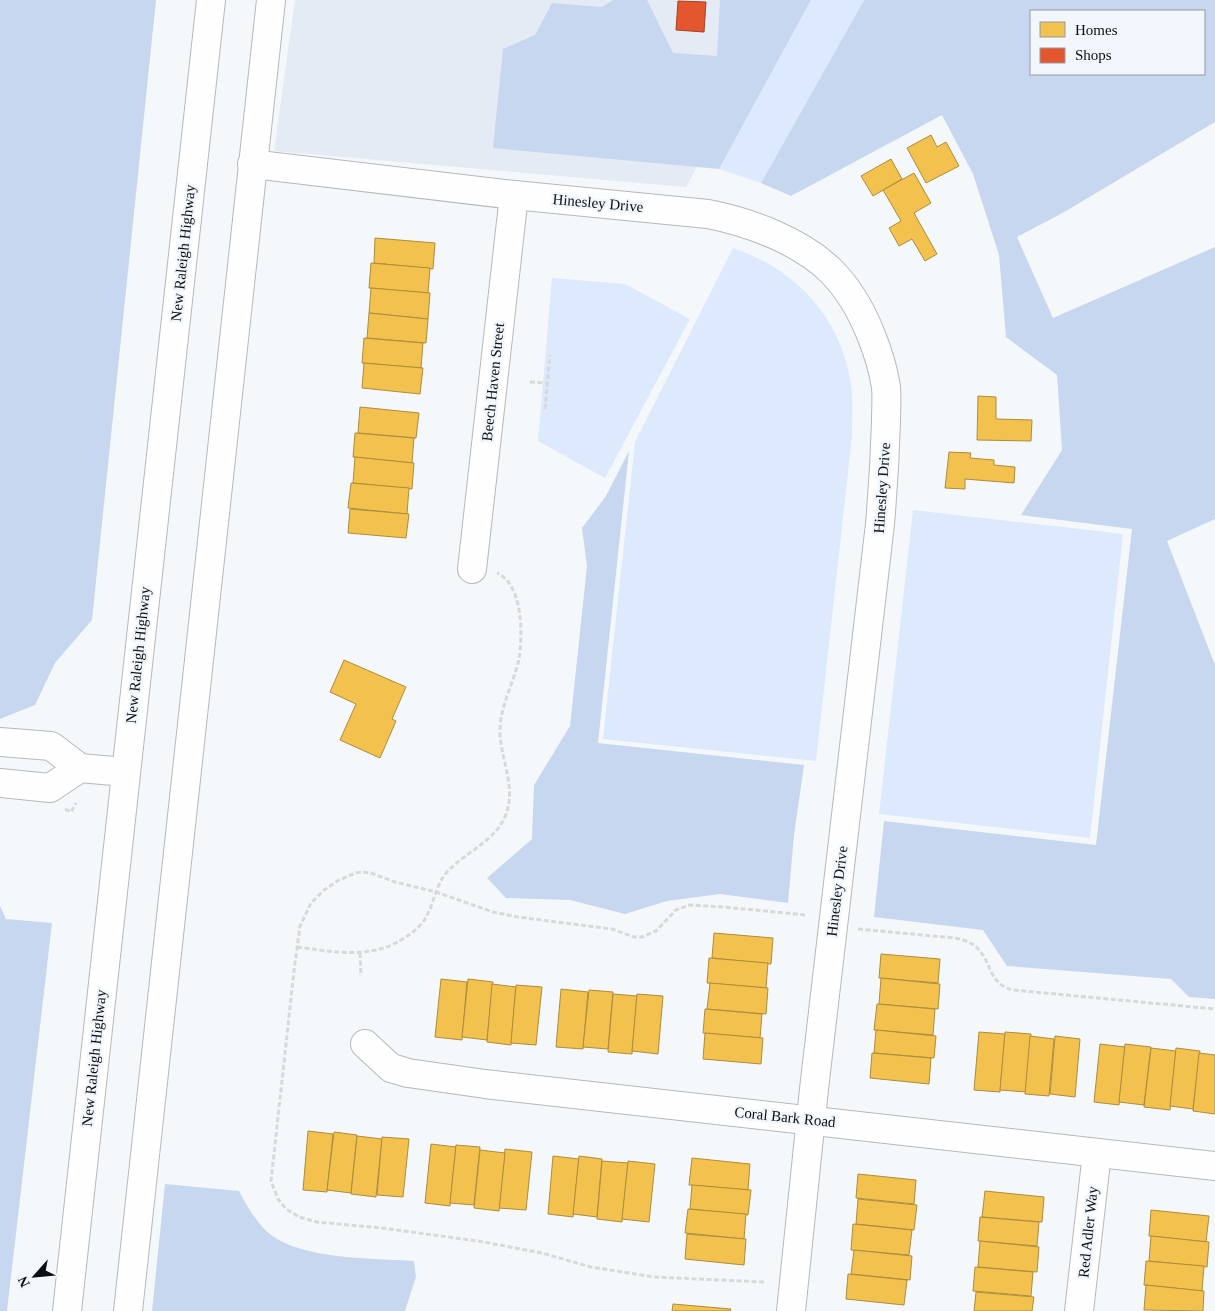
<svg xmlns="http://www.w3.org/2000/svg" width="1215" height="1311" viewBox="0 0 1215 1311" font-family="'Times New Roman',serif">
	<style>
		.built { fill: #e4ebf4 }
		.green { fill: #dde9fc }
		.forest { fill: #c7d7f0; fill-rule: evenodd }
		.homes { fill: #f2c14e; stroke: #ad8c3c }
		.shops { fill: #e4572e; stroke: #a44126 }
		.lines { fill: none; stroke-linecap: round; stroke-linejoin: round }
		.minor-casing { stroke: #b6b8bb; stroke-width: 30 }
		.highway-casing { stroke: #b6b8bb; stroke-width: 30 }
		.path { stroke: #d7d9da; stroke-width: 3; stroke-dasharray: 5 2.5; stroke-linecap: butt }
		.minor { stroke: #fefefe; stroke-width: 28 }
		.highway { stroke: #fefefe; stroke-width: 28 }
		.labels { text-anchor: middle; stroke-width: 5; stroke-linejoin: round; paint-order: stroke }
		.street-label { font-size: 15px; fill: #0d0f12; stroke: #f2f7fe }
	</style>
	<rect width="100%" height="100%" fill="#f5f8fb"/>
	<path class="built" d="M295 0H759L755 61 686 187 274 151Z"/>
	<g class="green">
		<path d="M811 0H864L761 183 719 169Z"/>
		<path d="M733 248C799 270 846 323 852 394 853 408 852 423 852 436L816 761 603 739 635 442Z"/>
		<path d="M552 278 625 284 690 319 605 478 538 441Z"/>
		<path d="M913 510 1123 534 1090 838 879 814Z"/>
	</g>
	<g class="forest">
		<path d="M0 0H156L92 620 55 663 35 705 0 719Z"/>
		<path d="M613 0H647L673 53 717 56 720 0H811L719 169 493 148 503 49 535 35 552 3 602 7Z"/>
		<path d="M864 0H1215V122L1066 211 1017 237 1053 318 1215 247V519L1167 541 1215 665V999L1189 997 1171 979 1007 966 983 930 874 917 884 821 1096 845 1132 529 1021 515 1062 450 1057 375 1006 337 999 255 973 174 942 115 791 196 761 183ZM1031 11H1204V74H1031Z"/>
		<path d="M629 451 598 743 804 765 794 835 788 903 720 894 667 901 625 914 570 900 506 898 487 878 532 839 534 785 570 726 587 566 582 528 606 496Z"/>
		<path d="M0 906 6 919 52 923 7 1311H0Z"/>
		<path d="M165 1184 239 1191C246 1205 259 1226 271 1235 306 1260 372 1258 414 1261L416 1277 405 1311H152Z"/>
	</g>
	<g class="homes">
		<path d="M931 135 937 147 946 142 959 166 926 183 907 148Z"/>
		<path d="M891 159 902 179 873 196 861 176Z"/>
		<path d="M914 173 931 203 914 213 937 254 925 261 912 239 899 246 889 228 901 221 883 190Z"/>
		<path d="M375 238 435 243 433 269 374 263Z"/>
		<path d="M371 263 430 268 428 293 369 288Z"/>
		<path d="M371 288 430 293 428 319 369 313Z"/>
		<path d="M369 313 428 319 426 343 367 338Z"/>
		<path d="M364 338 423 343 421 368 362 363Z"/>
		<path d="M364 363 423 368 420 394 362 388Z"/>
		<path d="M978 396 996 397V419L1032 420 1031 441 977 440Z"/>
		<path d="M360 407 419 413 416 438 358 433Z"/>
		<path d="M355 433 414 438 412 463 353 457Z"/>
		<path d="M949 452 971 453 970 458 994 460V465L1015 467 1014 483 965 479V489L945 488Z"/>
		<path d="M355 457 414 463 412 489 353 483Z"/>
		<path d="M351 483 409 488 407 514 348 508Z"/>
		<path d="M350 509 409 514 406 538 348 533Z"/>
		<path d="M344 660 406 687 392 719 396 721 380 758 340 740 356 704 330 692Z"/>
		<path d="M714 933 773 938 771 964 712 958Z"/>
		<path d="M881 954 940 959 938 983 879 978Z"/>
		<path d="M709 958 768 963 766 988 707 983Z"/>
		<path d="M881 978 940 984 938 1009 879 1004Z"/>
		<path d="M441 979 467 982 462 1040 435 1037Z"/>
		<path d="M468 979 493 982 487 1040 462 1037Z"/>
		<path d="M710 983 768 988 766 1014 707 1009Z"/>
		<path d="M492 984 516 987 511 1045 487 1042Z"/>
		<path d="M516 985 542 987 536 1045 511 1043Z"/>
		<path d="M561 989 588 992 583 1049 556 1047Z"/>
		<path d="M589 990 613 992 608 1049 583 1047Z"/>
		<path d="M613 994 637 996 632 1054 608 1052Z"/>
		<path d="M637 994 663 996 658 1054 632 1051Z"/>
		<path d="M877 1004 935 1009 933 1035 874 1030Z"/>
		<path d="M705 1009 762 1014 760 1038 703 1033Z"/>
		<path d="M876 1030 936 1036 934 1058 874 1053Z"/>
		<path d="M979 1032 1005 1034 1000 1092 974 1090Z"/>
		<path d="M1005 1032 1031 1034 1026 1092 1000 1090Z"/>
		<path d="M705 1033 763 1038 761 1064 703 1059Z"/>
		<path d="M1030 1036 1054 1039 1049 1096 1025 1094Z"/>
		<path d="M1055 1036 1080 1039 1075 1097 1050 1094Z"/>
		<path d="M1100 1044 1125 1047 1119 1105 1094 1102Z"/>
		<path d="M1125 1044 1151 1047 1144 1105 1119 1102Z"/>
		<path d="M1151 1048 1176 1051 1170 1110 1144 1107Z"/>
		<path d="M1176 1048 1200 1051 1193 1109 1170 1106Z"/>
		<path d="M872 1053 931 1058 929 1084 870 1078Z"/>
		<path d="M1199 1053 1215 1055V1114L1193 1111Z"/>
		<path d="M308 1131 333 1134 327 1192 303 1190Z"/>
		<path d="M334 1132 357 1135 351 1193 327 1190Z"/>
		<path d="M357 1136 382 1139 376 1197 351 1194Z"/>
		<path d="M382 1137 409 1139 403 1197 377 1195Z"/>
		<path d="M431 1144 456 1147 450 1206 425 1203Z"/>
		<path d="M456 1145 480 1147 474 1205 450 1203Z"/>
		<path d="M505 1149 532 1152 526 1210 499 1208Z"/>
		<path d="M480 1150 505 1153 499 1211 474 1208Z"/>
		<path d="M553 1156 579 1159 573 1217 548 1214Z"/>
		<path d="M579 1156 602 1159 597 1217 573 1214Z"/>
		<path d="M692 1158 750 1164 748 1190 689 1185Z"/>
		<path d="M602 1161 628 1163 622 1222 597 1219Z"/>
		<path d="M628 1161 655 1164 649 1222 622 1219Z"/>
		<path d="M858 1174 916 1180 914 1204 856 1198Z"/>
		<path d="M692 1185 751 1190 748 1215 690 1209Z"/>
		<path d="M985 1191 1044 1197 1042 1222 982 1217Z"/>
		<path d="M858 1199 917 1205 914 1230 856 1224Z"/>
		<path d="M688 1209 746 1214 744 1239 685 1233Z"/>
		<path d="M1151 1210 1209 1216 1206 1242 1149 1236Z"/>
		<path d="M980 1217 1039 1222 1037 1246 978 1241Z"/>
		<path d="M853 1224 912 1230 909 1255 851 1250Z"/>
		<path d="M687 1234 746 1239 744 1265 685 1259Z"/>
		<path d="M1151 1236 1209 1242 1207 1267 1149 1261Z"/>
		<path d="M980 1241 1039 1247 1037 1272 978 1267Z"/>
		<path d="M854 1250 912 1256 910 1280 851 1274Z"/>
		<path d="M1146 1261 1204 1266 1202 1291 1144 1285Z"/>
		<path d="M975 1267 1033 1272 1031 1296 973 1291Z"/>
		<path d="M848 1274 907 1280 904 1305 846 1299Z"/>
		<path d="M1146 1285 1204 1291 1203 1311 1144 1310Z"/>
		<path d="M976 1292 1034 1297 1032 1311H974Z"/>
		<path d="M673 1304 731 1309 730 1311H672Z"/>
	</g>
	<path class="shops" d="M678 1 706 2 704 32 676 30Z"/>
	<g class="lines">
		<g class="minor-casing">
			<g id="minor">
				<path d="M252 164 514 195 708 214C749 222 801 241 831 271 849 289 862 312 871 335 878 352 883 368 886 387 887 398 886 410 886 421 885 455 883 489 880 524L814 1089 791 1311"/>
				<path d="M472 569 514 195"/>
				<path d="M0 742 51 746 80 768"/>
				<path d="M80 768 125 772"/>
				<path d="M0 783 50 788 80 768"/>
				<path d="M365 1044 391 1068 408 1073 485 1084 1215 1166"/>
				<path d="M1079 1311 1097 1153"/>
			</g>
		</g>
		<g class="highway-casing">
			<g id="highway">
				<path d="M67 1311 211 0"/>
				<path d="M128 1311 271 0"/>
			</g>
		</g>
		<g class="path">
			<path d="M530 382 547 383"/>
			<path d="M545 409 550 355"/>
			<path d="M65 809 71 812 76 803"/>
			<path d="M858 929 955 938C997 945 980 982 1013 990L1215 1009"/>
			<path d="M297 947C335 952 372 960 406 937 415 931 423 924 427 915 435 901 436 883 448 871 466 852 497 840 506 814 517 786 499 757 500 728 501 704 514 682 519 659 523 635 523 584 497 573"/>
			<path d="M360 953 361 976"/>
			<path d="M764 1282 654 1277 591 1267 542 1253 478 1241 382 1228 317 1222 299 1217 286 1209 278 1199 271 1181 294 971 300 926 311 903 324 890 339 880 356 873 363 872 371 873 395 882 436 892 493 912 518 917 612 929 634 937H642L656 931 676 910 690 905 724 907 805 915"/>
		</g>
		<use href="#minor" class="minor"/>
		<use href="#highway" class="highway"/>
	</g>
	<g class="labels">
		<g class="street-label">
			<text transform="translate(598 203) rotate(5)" y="5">Hinesley Drive</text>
			<text transform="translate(183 253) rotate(-84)" y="5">New Raleigh Highway</text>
			<text transform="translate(493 382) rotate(-84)" y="5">Beech Haven Street</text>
			<text transform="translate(882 488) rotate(-86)" y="5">Hinesley Drive</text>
			<text transform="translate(138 655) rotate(-84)" y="5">New Raleigh Highway</text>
			<text transform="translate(837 891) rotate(-83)" y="5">Hinesley Drive</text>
			<text transform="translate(94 1058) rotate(-84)" y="5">New Raleigh Highway</text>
			<text transform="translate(785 1117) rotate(6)" y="5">Coral Bark Road</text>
			<text transform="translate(1088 1232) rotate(-84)" y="5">Red Adler Way</text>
		</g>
	</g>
	<rect x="1030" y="10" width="175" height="65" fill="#f2f7fe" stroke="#969aa0"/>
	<rect x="1040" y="22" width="25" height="15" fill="#f2c14e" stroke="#969aa0"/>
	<text x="1075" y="35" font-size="15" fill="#0d0f12">Homes</text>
	<rect x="1040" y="48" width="25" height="15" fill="#e4572e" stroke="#969aa0"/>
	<text x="1075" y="60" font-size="15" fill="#0d0f12">Shops</text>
	<g transform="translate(35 1276) rotate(243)" stroke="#f2f7fe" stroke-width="4" paint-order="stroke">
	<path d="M0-4L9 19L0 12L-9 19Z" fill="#0d0f12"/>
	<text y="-8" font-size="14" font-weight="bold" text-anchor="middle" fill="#0d0f12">N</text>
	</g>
</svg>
